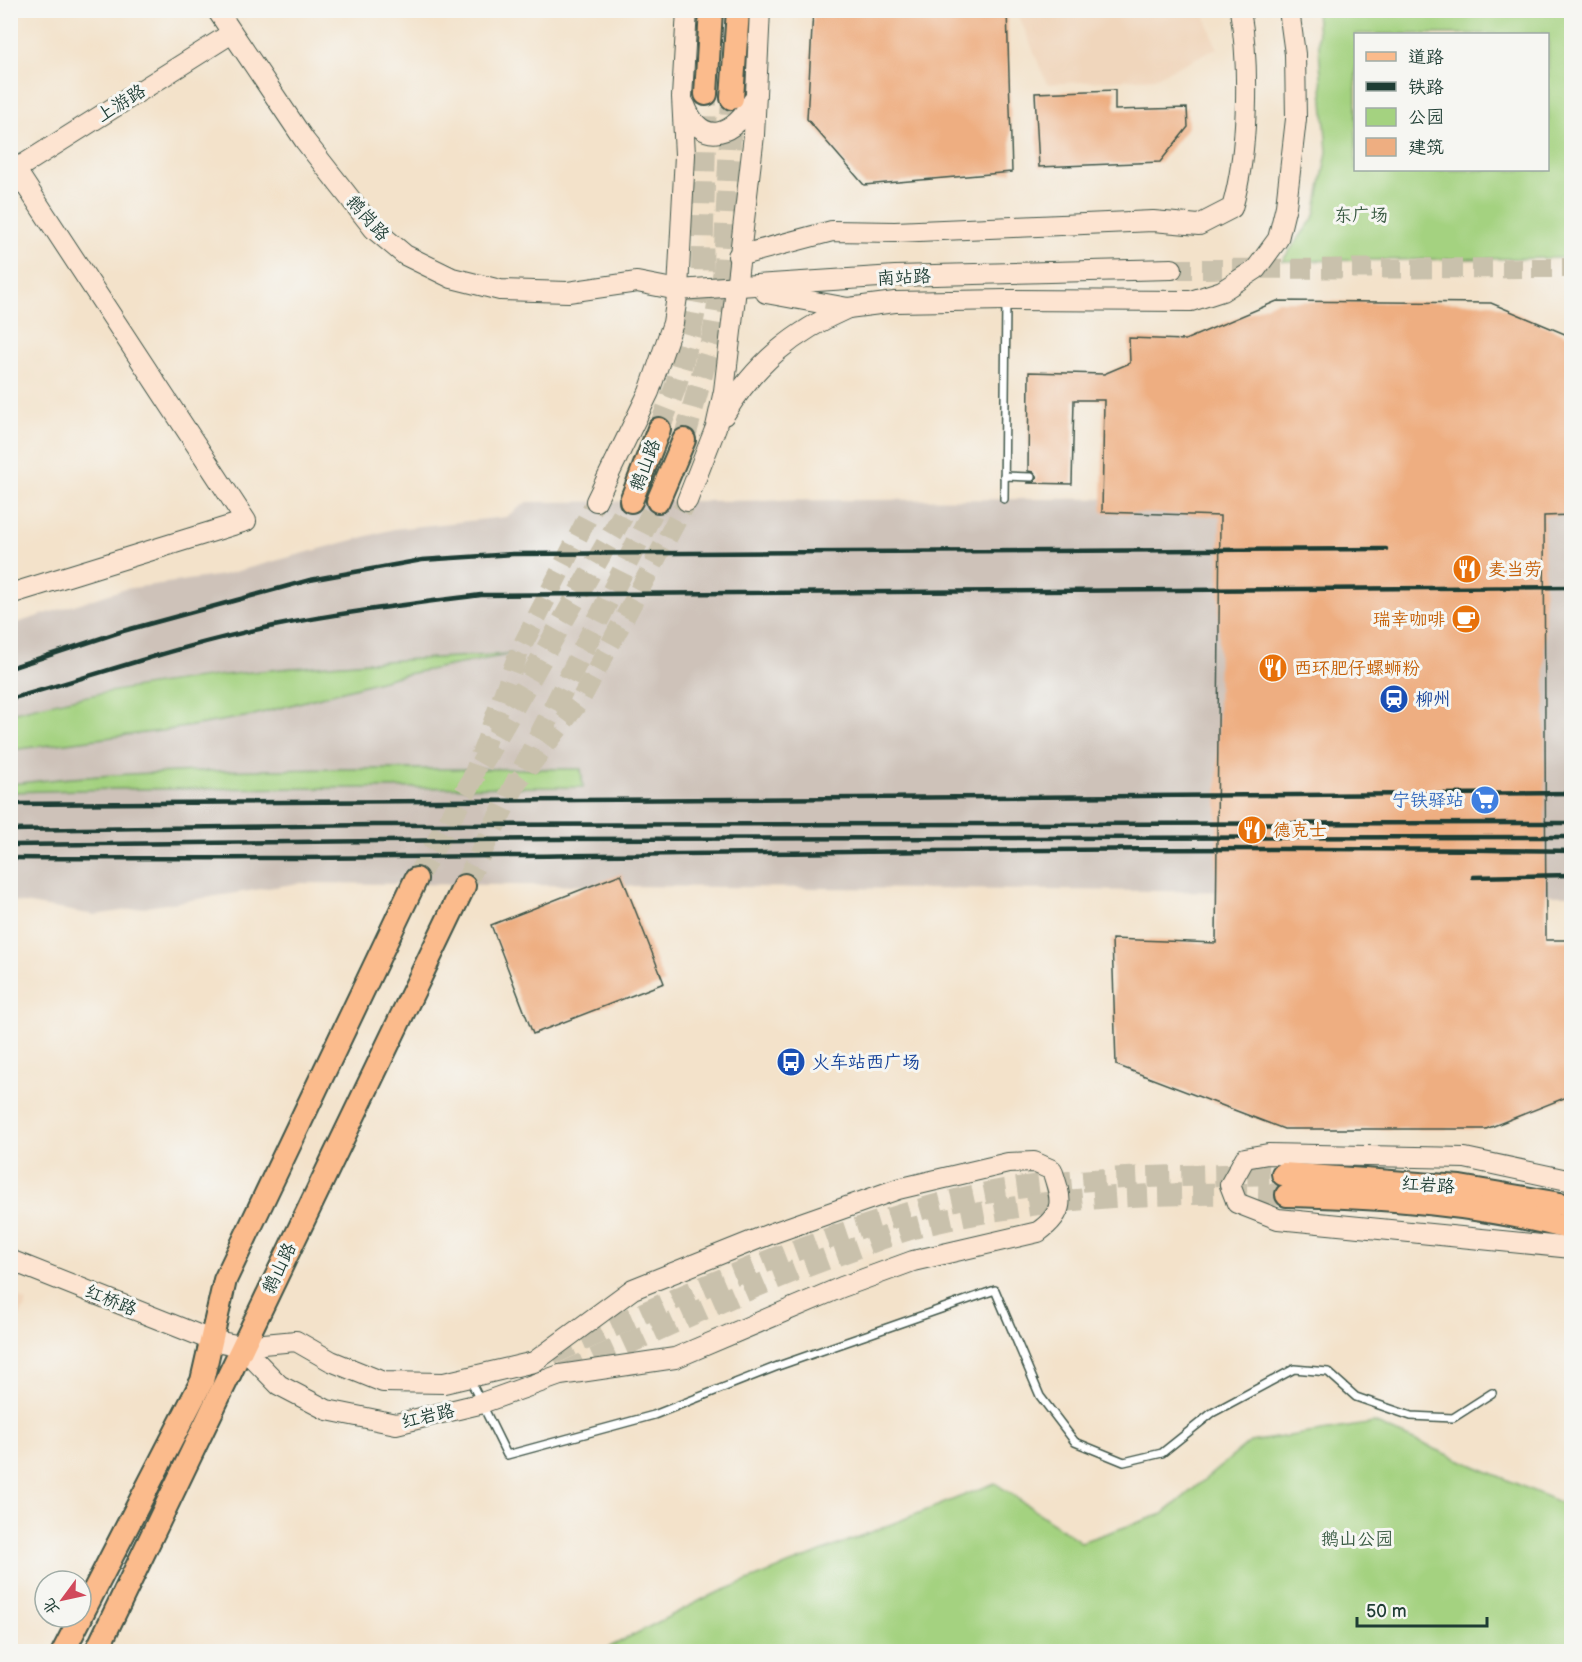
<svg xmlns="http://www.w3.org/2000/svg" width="1582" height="1662" viewBox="0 0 1582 1662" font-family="'Balsamiq Sans','LXGW WenKai TC',sans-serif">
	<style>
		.built { fill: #f0d6bc }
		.industrial { fill: #cec2b9 }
		.green { fill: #a4d280; stroke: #62885a; stroke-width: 1.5; fill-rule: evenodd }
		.building { fill: #eeae81 }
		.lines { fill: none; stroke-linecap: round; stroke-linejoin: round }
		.secondary-tunnel { stroke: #c9c1ac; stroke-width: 20; stroke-dasharray: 20 10; stroke-linecap: butt }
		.primary-tunnel { stroke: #c9c1ac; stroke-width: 22; stroke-dasharray: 22 11; stroke-linecap: butt }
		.lane-casing { stroke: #3f564a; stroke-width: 10 }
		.secondary-casing { stroke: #3f564a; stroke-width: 22 }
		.primary-casing { stroke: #3f564a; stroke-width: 26 }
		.lane { stroke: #fff; stroke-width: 7 }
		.secondary { stroke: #fde4d1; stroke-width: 20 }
		.primary { stroke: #fbbb8c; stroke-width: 22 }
		.rail { stroke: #1f3d34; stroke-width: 4.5 }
		.labels { text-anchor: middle; stroke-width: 6; stroke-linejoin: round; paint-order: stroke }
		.street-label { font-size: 18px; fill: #1f3d34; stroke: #f6f6f2 }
		.park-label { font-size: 18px; fill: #3a5b43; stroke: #f6f6f2 }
		.food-label { font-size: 18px; fill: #c56008; stroke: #f6f6f2; text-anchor: start }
		.transit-label { font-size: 18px; fill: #164399; stroke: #f6f6f2; text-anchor: start }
		.shop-label { font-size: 18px; fill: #366cbe; stroke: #f6f6f2; text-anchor: end }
	</style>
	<rect width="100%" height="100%" fill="#f6f6f2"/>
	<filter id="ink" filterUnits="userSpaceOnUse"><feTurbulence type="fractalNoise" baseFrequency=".0167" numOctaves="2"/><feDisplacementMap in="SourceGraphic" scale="12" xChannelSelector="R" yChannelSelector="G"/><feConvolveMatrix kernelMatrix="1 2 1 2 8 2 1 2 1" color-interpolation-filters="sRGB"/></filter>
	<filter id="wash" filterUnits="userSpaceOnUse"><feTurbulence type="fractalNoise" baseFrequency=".008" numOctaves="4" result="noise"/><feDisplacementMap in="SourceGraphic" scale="24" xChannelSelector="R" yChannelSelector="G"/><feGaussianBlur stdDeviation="1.35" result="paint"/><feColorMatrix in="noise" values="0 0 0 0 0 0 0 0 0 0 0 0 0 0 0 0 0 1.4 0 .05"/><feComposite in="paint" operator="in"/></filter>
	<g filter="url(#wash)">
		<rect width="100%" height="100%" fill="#f3e2ca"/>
		<g class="built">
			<path d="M1017 11H1203L1217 48 1154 78 1047 84Z"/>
			<path d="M11 1293 27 1302 11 1336Z"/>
		</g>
		<path class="industrial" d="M1571 496V895L300 883 95 915 11 901 10 625 125 589 223 575 394 529 506 517 527 502Z"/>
		<g class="green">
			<path d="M1316 11H1571V258L1282 261 1315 216 1327 152ZM1356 34H1548V170H1356Z"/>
			<path d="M512 654 402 675 250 716 168 730 11 750V713C173 672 345 662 512 654Z"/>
			<path d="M343 769H581L583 787 114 789 11 792V784C121 771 232 770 343 769Z"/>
			<path d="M1374 1423 1571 1507V1651H602L707 1597 995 1483 1081 1542 1163 1514 1250 1442Z"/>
		</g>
		<g id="blocks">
			<g class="building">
				<path d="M813 10H1007L1012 172 864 185 807 119Z"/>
				<path d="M1115 90V110L1187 108 1188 127 1160 162 1039 167 1035 93Z"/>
				<path d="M1277 301 1491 303 1572 337V515L1544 516 1546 940H1572V1095L1486 1129H1284L1116 1065 1112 939 1216 943 1220 516 1102 512 1104 400H1074L1072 484 1027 483 1034 482 1037 477 1033 472 1028 471 1029 372 1104 374 1130 363 1129 338 1185 340Z"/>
				<path d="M621 874 664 983 533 1034 491 925Z"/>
			</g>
		</g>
	</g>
	<g filter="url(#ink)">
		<use href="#blocks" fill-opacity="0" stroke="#3f564a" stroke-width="1.5"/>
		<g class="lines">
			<g class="secondary-tunnel">
				<path d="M1172 269 1572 268"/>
				<path d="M470 784 519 652 596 501"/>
				<path d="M510 792 581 699 687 501"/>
			</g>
			<g class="primary-tunnel">
				<path d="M659 429 675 388 691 331 702 273 706 94"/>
				<path d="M684 440 713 335 724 270 732 98"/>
				<path d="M416 879 631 501"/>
				<path d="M464 886 658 501"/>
				<path d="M552 1354C658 1306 764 1258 875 1223 915 1211 956 1198 998 1191 1092 1175 1188 1176 1283 1174"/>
				<path d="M564 1373C658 1330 751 1285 848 1251 871 1243 894 1233 917 1227 1037 1196 1163 1191 1287 1195"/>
			</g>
			<g class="lane-casing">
				<g id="lane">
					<path d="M1004 476 1031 477"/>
					<path d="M1004 499 1006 301"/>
					<path d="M470 1380 507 1455 654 1415 778 1366 995 1290 1040 1396 1075 1442 1124 1462 1162 1453 1212 1413 1294 1369 1328 1372 1356 1397 1411 1416 1453 1418 1492 1393"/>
				</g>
			</g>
			<g class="secondary-casing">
				<g id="secondary">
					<path d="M217 10 305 141 374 229 405 255 452 278 500 290 568 292 637 282 678 290 895 276 1172 269"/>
					<path d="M685 105C702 149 735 135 753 101"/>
					<path d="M10 161 246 521 10 594"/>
					<path d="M10 173 232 33"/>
					<path d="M738 256 832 231 895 232 1153 221 1199 225 1232 208C1248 153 1250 67 1240 10"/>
					<path d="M766 293 848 308 895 302 1006 300 1191 301 1222 291 1256 269 1278 239 1286 206 1296 119 1295 54 1289 10"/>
					<path d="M724 415C755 364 793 332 848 308"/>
					<path d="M596 501 649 392 673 323 678 290 685 155 682 97 687 10"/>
					<path d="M687 501 716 427 724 391 754 135 760 10"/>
					<path d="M1572 1181 1465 1158 1268 1154 1245 1158 1230 1185 1237 1203 1278 1219 1572 1248"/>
					<path d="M10 1260 211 1340 241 1346 296 1341 331 1361 383 1382 444 1383 534 1362 633 1289 770 1234 898 1189 1008 1163 1034 1162 1052 1170C1062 1200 1066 1212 1038 1232L913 1261 842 1287 675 1358 560 1375 479 1404 396 1424 327 1410 279 1385 241 1346"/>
				</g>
			</g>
			<g class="primary-casing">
				<g id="primary">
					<path d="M706 94 711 10"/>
					<path d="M732 98 738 10"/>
					<path d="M631 501 659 429"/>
					<path d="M658 501 684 440"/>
					<path d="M1283 1174 1460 1187 1572 1206"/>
					<path d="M1287 1195C1382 1197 1479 1204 1572 1229"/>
					<path d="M81 1616 202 1381 225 1280 416 879"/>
					<path d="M63 1652 81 1617"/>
					<path d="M96 1652 464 886"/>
				</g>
			</g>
			<use href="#lane" class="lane"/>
			<use href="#secondary" class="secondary"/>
			<use href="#primary" class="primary"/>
			<g class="rail">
				<path d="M10 668 123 631 310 580 422 560 513 554 1386 549"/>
				<path d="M10 699C98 675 184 644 274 626 342 612 412 604 481 595L1572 587"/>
				<path d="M10 804 1572 793"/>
				<path d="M10 830 373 825 1572 823"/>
				<path d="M10 845 553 839 1572 837"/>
				<path d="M10 858C531 861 1051 843 1572 851"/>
				<path d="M1473 877 1572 875"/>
			</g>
		</g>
	</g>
	<defs>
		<g id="restaurant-disc" transform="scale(1.5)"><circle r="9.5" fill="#e8710a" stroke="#f6f6f2"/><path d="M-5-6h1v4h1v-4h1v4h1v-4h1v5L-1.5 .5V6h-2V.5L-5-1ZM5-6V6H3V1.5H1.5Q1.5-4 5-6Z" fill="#fff"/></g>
		<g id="cafe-disc" transform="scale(1.5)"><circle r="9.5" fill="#e8710a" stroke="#f6f6f2"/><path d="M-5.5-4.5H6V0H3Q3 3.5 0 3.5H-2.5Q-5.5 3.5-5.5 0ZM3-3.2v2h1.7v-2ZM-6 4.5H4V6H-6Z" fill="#fff"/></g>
		<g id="station-disc" transform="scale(1.5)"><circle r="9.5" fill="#1a4fb4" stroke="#f6f6f2"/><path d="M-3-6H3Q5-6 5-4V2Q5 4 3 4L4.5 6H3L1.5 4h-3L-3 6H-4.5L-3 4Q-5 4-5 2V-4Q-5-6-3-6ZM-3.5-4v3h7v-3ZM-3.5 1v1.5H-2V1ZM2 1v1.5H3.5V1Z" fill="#fff"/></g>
		<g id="supermarket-disc" transform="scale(1.5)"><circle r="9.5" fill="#3f7fe0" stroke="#f6f6f2"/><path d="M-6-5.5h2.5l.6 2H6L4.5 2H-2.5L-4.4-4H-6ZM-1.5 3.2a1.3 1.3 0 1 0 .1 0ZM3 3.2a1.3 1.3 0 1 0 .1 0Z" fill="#fff"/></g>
		<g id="bus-disc" transform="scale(1.5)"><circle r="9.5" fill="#1a4fb4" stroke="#f6f6f2"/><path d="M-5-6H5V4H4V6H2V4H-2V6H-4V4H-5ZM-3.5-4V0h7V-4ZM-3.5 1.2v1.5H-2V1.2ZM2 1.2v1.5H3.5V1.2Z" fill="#fff"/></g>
	</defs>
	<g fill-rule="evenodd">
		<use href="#restaurant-disc" x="1467" y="569"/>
		<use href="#cafe-disc" x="1466" y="619"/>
		<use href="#restaurant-disc" x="1273" y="668"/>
		<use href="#station-disc" x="1394" y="699"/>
		<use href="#supermarket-disc" x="1485" y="800"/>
		<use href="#restaurant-disc" x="1252" y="830"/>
		<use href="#bus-disc" x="791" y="1062"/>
	</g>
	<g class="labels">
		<g class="street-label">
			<text transform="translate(121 103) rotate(-32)" y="6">上游路</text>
			<text transform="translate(368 218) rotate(48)" y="6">鹅岗路</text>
			<text transform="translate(904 277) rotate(-3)" y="6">南站路</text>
			<text transform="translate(645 465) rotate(-69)" y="6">鹅山路</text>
			<text transform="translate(1428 1185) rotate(4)" y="6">红岩路</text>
			<text transform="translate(279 1268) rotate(-64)" y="6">鹅山路</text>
			<text transform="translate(111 1300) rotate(22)" y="6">红桥路</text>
			<text transform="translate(428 1416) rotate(-13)" y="6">红岩路</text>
		</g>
		<g class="park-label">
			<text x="1361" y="221">东广场</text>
			<text x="1357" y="1545">鹅山公园</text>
		</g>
		<g class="food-label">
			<text x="1488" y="575">麦当劳</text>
			<text x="1445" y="625" text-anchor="end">瑞幸咖啡</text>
			<text x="1294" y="674">西环肥仔螺蛳粉</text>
			<text x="1273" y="836">德克士</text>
		</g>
		<g class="transit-label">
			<text x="1415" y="705">柳州</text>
			<text x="812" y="1068">火车站西广场</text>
		</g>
		<g class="shop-label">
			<text x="1464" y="806">宁铁驿站</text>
		</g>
	</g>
	<rect width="1582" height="1662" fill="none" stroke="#f6f6f2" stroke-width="36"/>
	<rect x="1354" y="33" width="195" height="138" fill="#f6f6f2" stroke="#a0aca6" stroke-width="1.5"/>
	<rect x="1366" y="52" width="30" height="9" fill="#fbbb8c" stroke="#a0aca6" stroke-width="1.5"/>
	<text x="1408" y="63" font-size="18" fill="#1f3d34">道路</text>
	<rect x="1366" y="82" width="30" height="9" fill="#1f3d34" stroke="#a0aca6" stroke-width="1.5"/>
	<text x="1408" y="93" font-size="18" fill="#1f3d34">铁路</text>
	<rect x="1366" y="108" width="30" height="18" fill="#a4d280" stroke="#a0aca6" stroke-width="1.5"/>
	<text x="1408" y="123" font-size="18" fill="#1f3d34">公园</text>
	<rect x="1366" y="138" width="30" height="18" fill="#eeae81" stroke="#a0aca6" stroke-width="1.5"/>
	<text x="1408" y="153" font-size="18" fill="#1f3d34">建筑</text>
	<g transform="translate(63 1599) rotate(237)"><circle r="28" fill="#f6f6f2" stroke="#a0aca6" stroke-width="1.5"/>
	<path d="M0-4.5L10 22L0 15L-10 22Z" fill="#d1495b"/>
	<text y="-9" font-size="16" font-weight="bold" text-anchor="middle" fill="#1f3d34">北</text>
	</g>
	<path d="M1357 1617v9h130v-9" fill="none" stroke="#1f3d34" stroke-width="3"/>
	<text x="1366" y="1617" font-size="18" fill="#1f3d34" stroke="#f6f6f2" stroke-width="4.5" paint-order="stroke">50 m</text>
</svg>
